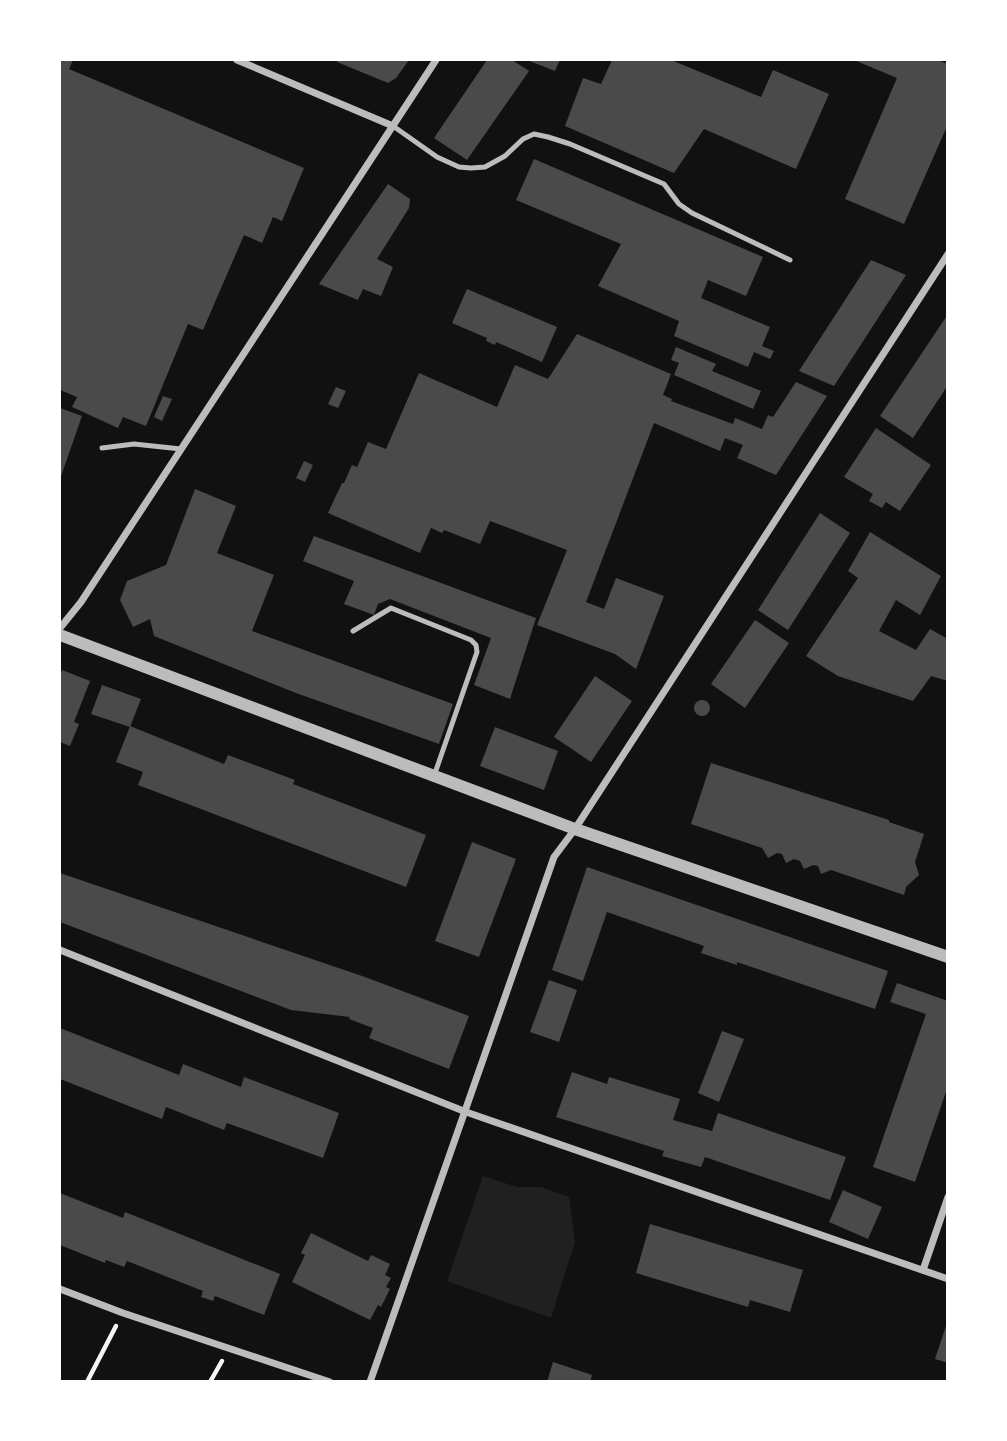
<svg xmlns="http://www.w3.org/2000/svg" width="1007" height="1441" viewBox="0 0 1007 1441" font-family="Overpass,sans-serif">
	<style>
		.green { fill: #202020 }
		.building { fill: #4a4a4a }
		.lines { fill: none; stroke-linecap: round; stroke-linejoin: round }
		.path { stroke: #f5f5f5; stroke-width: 4.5 }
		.service { stroke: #bcbcbc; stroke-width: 5 }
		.minor { stroke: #bcbcbc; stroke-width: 7 }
		.tertiary { stroke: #bcbcbc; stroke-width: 12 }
	</style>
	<rect width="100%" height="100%" fill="#111"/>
	<path class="green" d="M483 1176 517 1187H541L569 1197 575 1242 551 1318 447 1281Z"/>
	<g class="building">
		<path d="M60 60H73L69 69 304 168 282 221 273 217 262 243 244 235 203 330 188 324 146 426 123 417 118 428 72 407 77 397 60 390Z"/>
		<path d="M338 60H409L396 78 388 83 337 62Z"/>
		<path d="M487 60H512L529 71 467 160 434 138Z"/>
		<path d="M527 60H560L555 71Z"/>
		<path d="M612 60H671L761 97 773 70 829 94 796 169 704 129 674 173 565 126 583 78 601 84Z"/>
		<path d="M854 60H937L948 64V124L904 224 845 199 897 78Z"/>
		<path d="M534 159 763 257 746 296 708 280 701 298 770 327 762 346 774 351 770 359 754 352 748 367 674 336 679 321 598 286 621 244 516 200Z"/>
		<path d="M388 184 410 199 409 208 377 259 393 267 381 296 363 289 358 300 319 284Z"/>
		<path d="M871 260 906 275 834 386 799 371Z"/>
		<path d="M467 289 557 327 542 362 496 342 495 345 486 341 487 338 452 323Z"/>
		<path d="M948 314V385L913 438 880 416Z"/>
		<path d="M577 334 671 374 663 395 672 399 671 401 733 424 735 418 762 429 768 415 773 417 796 382 827 396 776 475 737 458 743 445 725 438 720 451 654 423 586 602 604 609 616 578 664 596 636 669 615 654 537 625 567 550 490 521 480 544 444 530 442 533 431 528 420 553 328 513 342 483H344L352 465 357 467 368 442 386 449 419 373 497 407 515 365 548 379Z"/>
		<path d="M676 347 716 364 712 371 761 391 753 409 674 375 679 363 671 360Z"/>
		<path d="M336 387 346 391 338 408 328 404Z"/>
		<path d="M163 396 172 399 162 421 154 417Z"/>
		<path d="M60 408 82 416 60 479Z"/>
		<path d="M876 428 931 465 900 511 886 502 882 508 869 501 873 494 844 477Z"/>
		<path d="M304 461 313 465 305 482 296 478Z"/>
		<path d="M195 489 236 506 217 553 274 575 252 631 453 704 439 744 296 693 154 636 150 619 133 627 120 600 127 581 166 565Z"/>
		<path d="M820 513 850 533 788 630 758 610Z"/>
		<path d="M870 532 941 576 920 615 896 600 879 631 916 650 930 629 948 639V681L931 676 913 701 838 676 806 656 858 578 848 571Z"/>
		<path d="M314 536 536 618 510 699 474 685 491 638 390 599 378 604 374 615 344 604 354 581 303 561Z"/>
		<path d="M755 620 789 643 745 708 711 684Z"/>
		<path d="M62 670 90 681 74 722 79 724 70 746 60 742V675Z"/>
		<path d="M595 676 632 701 591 762 554 737Z"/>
		<path d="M102 685 141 699 130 727 91 714Z"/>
		<circle cx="702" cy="708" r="8"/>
		<path d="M130 726 224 764 228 755 295 780 293 784 426 835 406 887 138 785 143 772 116 762Z"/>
		<path d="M495 727 558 751 544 790 480 766Z"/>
		<path d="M711 763 889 820V822L924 834 915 862 919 875 906 887 904 895 831 870 821 874 818 866 813 865 804 869 800 861 794 859 786 863 782 854 777 853 768 858 762 848 691 824Z"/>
		<path d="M472 842 516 859 479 957 435 941Z"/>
		<path d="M587 867 888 971 875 1009 737 962V965L701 953 704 946 607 912 583 981 552 970Z"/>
		<path d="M60 873 365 977 469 1016 449 1069 369 1038 373 1028 349 1019 350 1017 291 1010 60 922Z"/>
		<path d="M549 980 577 990 559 1042 530 1032Z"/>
		<path d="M897 983 948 1001V1086L915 1182 873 1167 926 1014 890 1002Z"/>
		<path d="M60 1028 179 1075 183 1064 241 1087 244 1077 339 1113 323 1158 227 1123 224 1130 166 1107 162 1119 60 1079Z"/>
		<path d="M722 1031 744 1039 719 1102 698 1093Z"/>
		<path d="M572 1072 607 1084 609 1077 680 1099 673 1120 712 1131 718 1113 846 1157 830 1200 705 1157 701 1167 662 1156 664 1151 556 1117Z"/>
		<path d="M843 1190 882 1207 868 1239 829 1222Z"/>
		<path d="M60 1193 123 1218 125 1212 280 1274 264 1315 215 1296 213 1301 201 1297 203 1291 127 1261 124 1267 106 1260 105 1263 60 1245Z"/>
		<path d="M650 1224 803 1270 790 1312 750 1300 748 1307 636 1273Z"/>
		<path d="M311 1233 368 1261 371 1255 390 1264 385 1275 391 1278 386 1287 390 1289 381 1307 378 1305 370 1320 292 1282 305 1255 301 1253Z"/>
		<path d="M947 1323 948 1324V1363L935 1359Z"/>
		<path d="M553 1362 592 1375 590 1382H547Z"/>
	</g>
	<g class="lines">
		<g class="path">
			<path d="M87 1382 116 1326"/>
			<path d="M210 1382 222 1361"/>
		</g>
		<g class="service">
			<path d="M393 126 437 157 459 167 471 168 485 167 505 156 523 139 534 134 548 137 570 144 664 184 679 204 692 213 790 260"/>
			<path d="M102 448 134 444 181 449"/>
			<path d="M353 631 391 608 471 640 476 645 477 652 434 776"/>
		</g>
		<g class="minor">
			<path d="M237 60 393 126"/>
			<path d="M60 628 81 602 436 60"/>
			<path d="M60 950 466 1112 948 1279"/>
			<path d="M923 1270 948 1197"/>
			<path d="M60 1289 123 1313 330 1382"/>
			<path d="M370 1382 554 857 575 829 948 254"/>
		</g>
		<path class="tertiary" d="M60 635 575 829 948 957"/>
	</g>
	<rect width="1007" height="1441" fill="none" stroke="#ffffff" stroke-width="122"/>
</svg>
